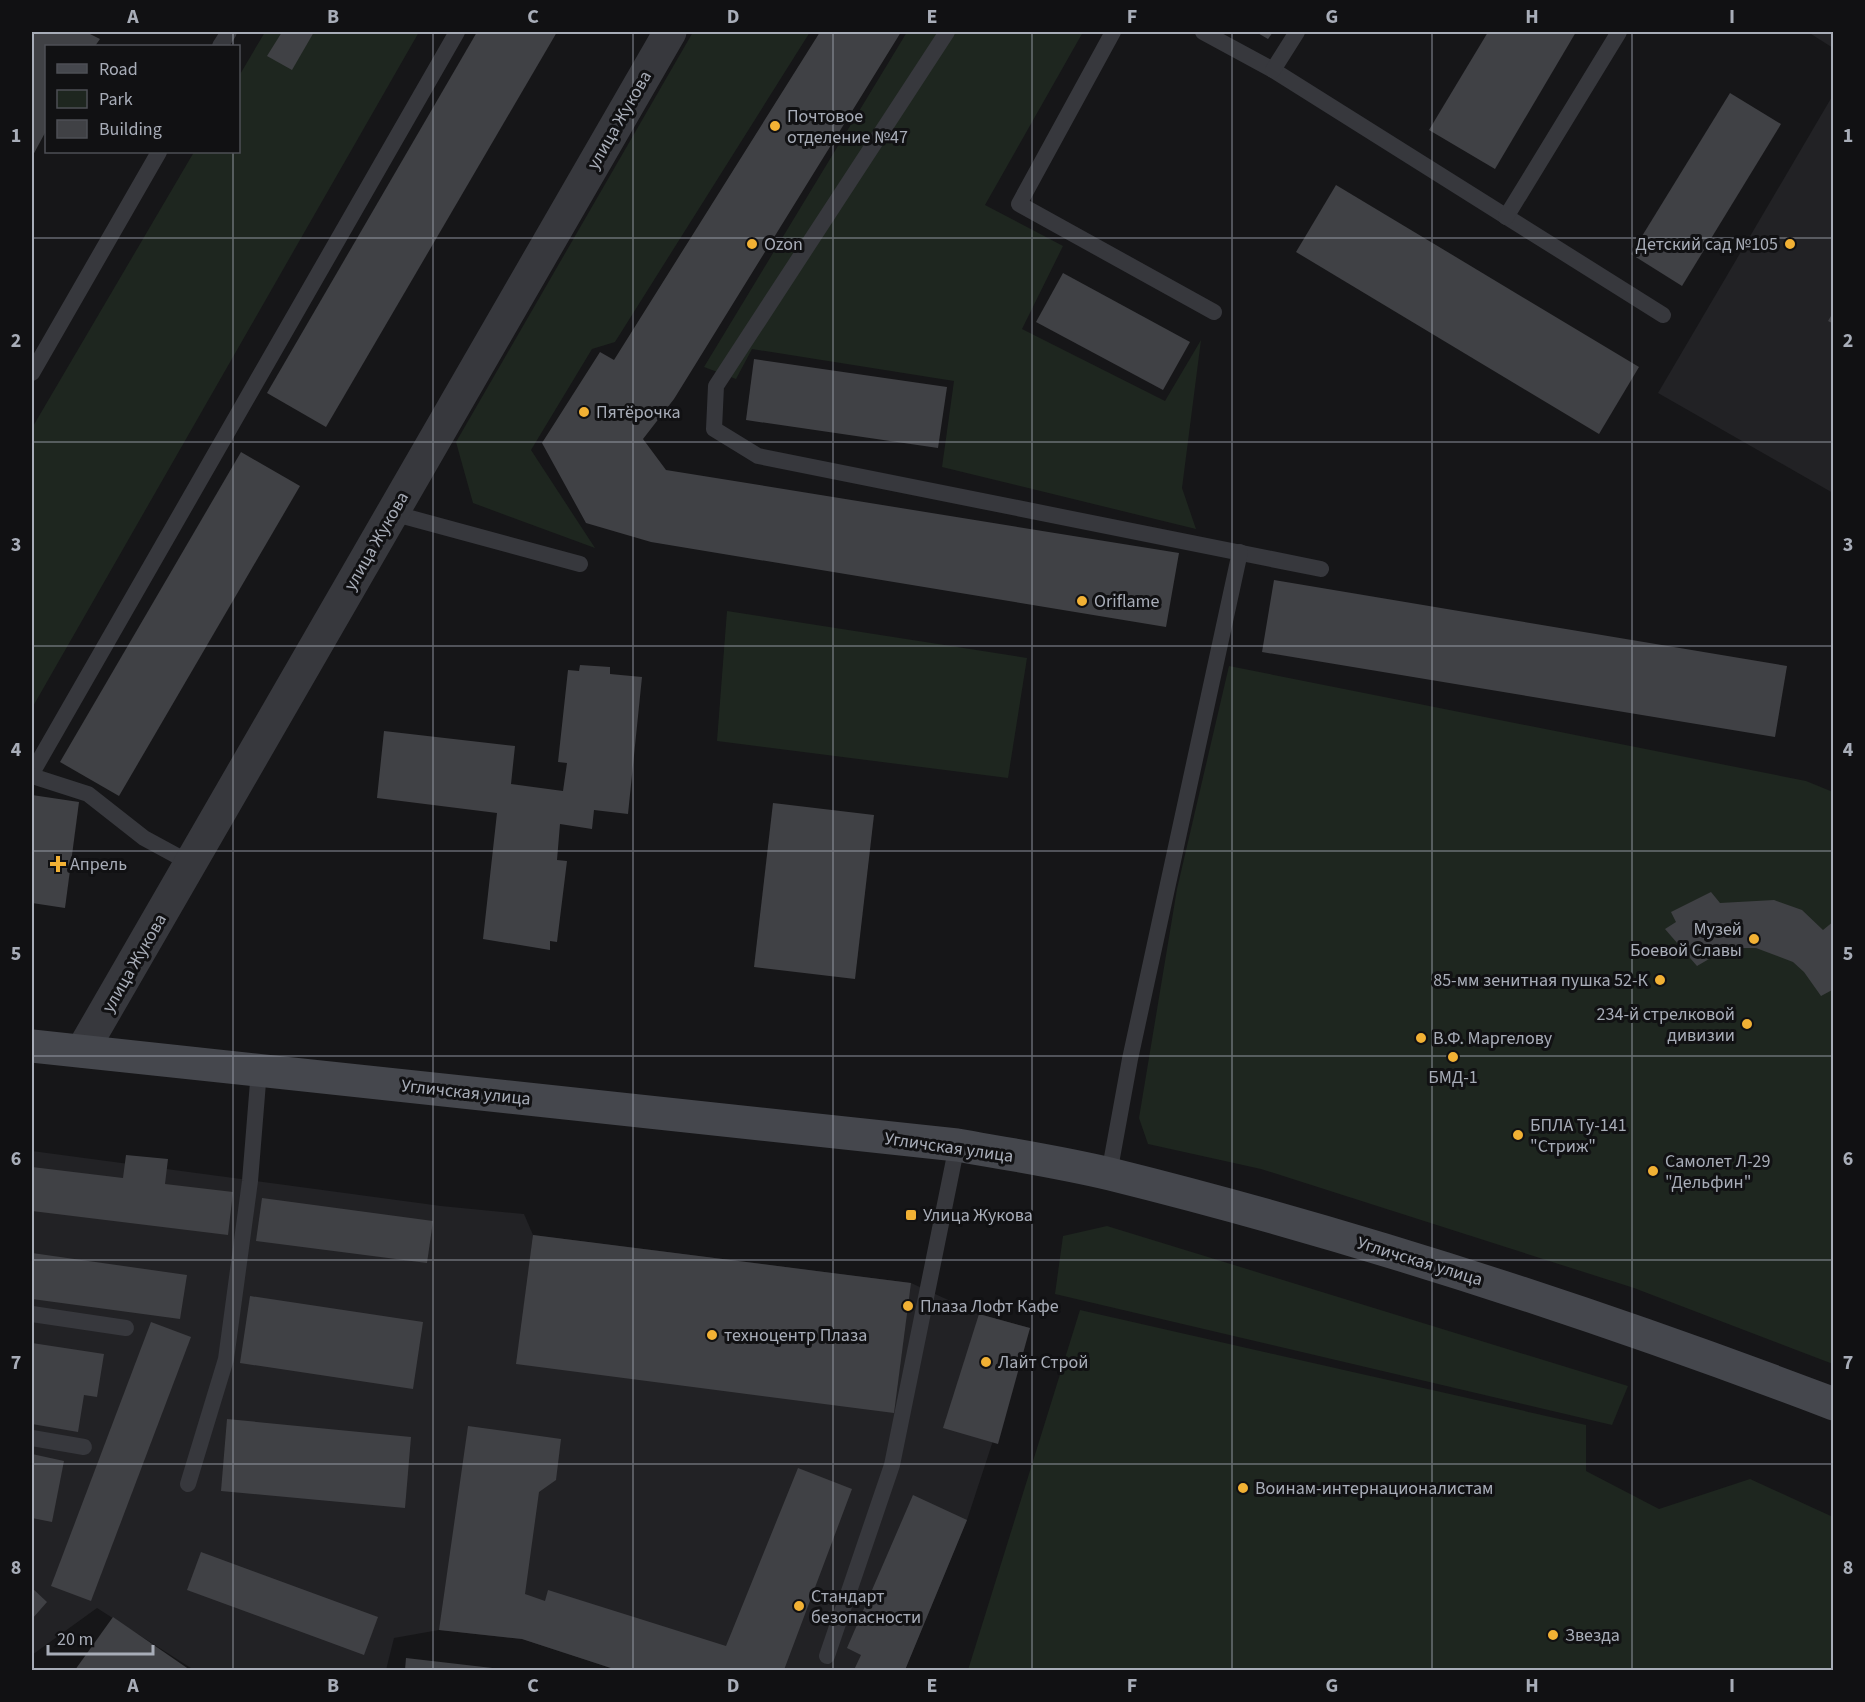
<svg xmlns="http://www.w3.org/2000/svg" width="1865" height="1702" viewBox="0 0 1865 1702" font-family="'Source Sans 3',sans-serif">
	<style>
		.built { fill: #222225 }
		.green { fill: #1e261f }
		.building { fill: #404145 }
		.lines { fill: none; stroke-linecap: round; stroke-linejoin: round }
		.service { stroke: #37383d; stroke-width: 16 }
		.minor { stroke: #37383d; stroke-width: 33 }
		.secondary { stroke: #45474d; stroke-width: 33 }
		.grid { fill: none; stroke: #a8adb8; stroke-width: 1.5; stroke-opacity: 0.55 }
		.poi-dot { fill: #f2b134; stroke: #111113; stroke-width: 2 }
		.labels { text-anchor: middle; stroke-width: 6; stroke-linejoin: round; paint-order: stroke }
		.poi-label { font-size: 18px; fill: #a8adb8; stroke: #111113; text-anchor: start }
		.street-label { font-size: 18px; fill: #a8adb8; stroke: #111113 }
		.neatline { fill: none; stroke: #a8adb8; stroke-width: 2 }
		.grid-label { font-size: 20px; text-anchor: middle; font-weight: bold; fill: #a8adb8 }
	</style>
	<rect width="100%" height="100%" fill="#161618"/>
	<g class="built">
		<path d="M1808 32H1833V48Z"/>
		<path d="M1833 95V493L1658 393Z"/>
		<path d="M32 1151 441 1206 524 1214 533 1235 911 1283 979 1314 1030 1328 967 1520 905 1670H617L522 1639 439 1630 394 1638 386 1670H194L97 1608 32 1655Z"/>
	</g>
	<g class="green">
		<path d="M265 32H419L32 708V428L194 152H238L239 76Z"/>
		<path d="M693 32H810L615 342 592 349 531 450 595 548 473 503 456 442Z"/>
		<path d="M907 32H1083L985 205 1063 246 1022 329 1165 401 1201 340 1182 488 1196 529 942 467 954 381 752 349 736 379 704 367Z"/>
		<path d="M727 611 1027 658 1008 778 717 741Z"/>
		<path d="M1229 666 1806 781 1833 792V1364L1634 1288 1261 1169 1148 1144 1139 1118 1177 889Z"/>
		<path d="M1107 1226 1628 1386 1612 1425 1055 1294 1063 1236Z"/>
		<path d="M1080 1310 1586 1425V1471L1659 1509 1750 1479 1833 1517V1670H968Z"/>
	</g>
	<g class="building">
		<path d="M32 32H86L100 39 95 46H46V131L32 157Z"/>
		<path d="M282 32H314L292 70 267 56Z"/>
		<path d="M477 32H557L326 427 267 393Z"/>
		<path d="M820 32H901L674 399 643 439 666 470 1179 553 1166 627 651 542 586 523 542 443 600 352 614 360Z"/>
		<path d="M1256 32H1273L1268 39Z"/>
		<path d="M1488 32H1576L1495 169 1429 130Z"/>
		<path d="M1730 93 1781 124 1682 286 1631 254Z"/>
		<path d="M1336 185 1639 367 1599 434 1296 252Z"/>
		<path d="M1063 273 1190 342 1163 390 1036 322Z"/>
		<path d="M1834 311V324L1828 321Z"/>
		<path d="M754 359 947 387 938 448 746 420Z"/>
		<path d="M241 452 300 486 119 796 60 762Z"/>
		<path d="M1274 580 1787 666 1775 737 1262 652Z"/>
		<path d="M580 665 610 667V674L642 677 628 814 594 810 592 829 560 824 557 860 567 861 557 942 550 941V950L483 939 497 813 377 798 384 731 515 746 511 784 563 791 567 763 558 762 568 670 579 671Z"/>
		<path d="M32 795 79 802 65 908 32 903Z"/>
		<path d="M773 803 874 815 855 979 754 967Z"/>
		<path d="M1711 892 1720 903 1774 900 1802 910 1823 930 1834 921V989L1821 996 1804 972 1793 962 1756 948H1735L1721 952 1697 966 1665 929 1676 922 1671 912Z"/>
		<path d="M126 1155 168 1159 165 1184 233 1192 228 1235 32 1211V1167L123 1178Z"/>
		<path d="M262 1198 433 1221 427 1263 256 1241Z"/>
		<path d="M533 1235 911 1283 894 1413 516 1364Z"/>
		<path d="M32 1253 187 1275 180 1319 32 1299Z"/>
		<path d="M250 1296 423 1322 413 1389 240 1363Z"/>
		<path d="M979 1314 1030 1328 998 1444 943 1428Z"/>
		<path d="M151 1322 191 1337 91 1601 51 1586Z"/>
		<path d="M32 1343 104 1354 97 1397 84 1395 78 1432 32 1424Z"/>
		<path d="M227 1419 411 1437 405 1508 221 1491Z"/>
		<path d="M468 1426 561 1439 556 1480 539 1492 525 1594 545 1601 548 1590 726 1646 798 1468 852 1489 784 1670H617L522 1639 439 1630Z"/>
		<path d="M32 1454 64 1461 52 1522 32 1518Z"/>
		<path d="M913 1495 967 1520 905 1670H854L861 1655 847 1648Z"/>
		<path d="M201 1552 378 1617 364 1655 187 1590Z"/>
		<path d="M32 1588 47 1602 32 1619Z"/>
		<path d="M113 1617 190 1670H75Z"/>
		<path d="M406 1658 501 1669V1670H405Z"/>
	</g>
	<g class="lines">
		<g class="service">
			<path d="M947 32 716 386 714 429 758 456 1321 569"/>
			<path d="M1113 32 1019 204 1214 312"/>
			<path d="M1203 32 1273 70 1663 315"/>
			<path d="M220 46 229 32"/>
			<path d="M1273 70 1297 32"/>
			<path d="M1506 217 1619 32"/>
			<path d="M32 373 159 152"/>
			<path d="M392 513 580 564"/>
			<path d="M32 773 457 32"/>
			<path d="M32 776 88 794 144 838 190 863"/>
			<path d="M1109 1174 1130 1059 1240 552"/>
			<path d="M32 1314 126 1328"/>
			<path d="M32 1438 84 1447"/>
			<path d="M188 1484 226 1359 250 1181 259 1070"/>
			<path d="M827 1656 892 1465 957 1145"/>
		</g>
		<path class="minor" d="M82 1051 670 32"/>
		<path class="secondary" d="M32 1046 957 1145C1008 1154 1060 1162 1110 1174 1356 1235 1597 1314 1834 1404"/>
	</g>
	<path class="grid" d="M233 32V46M433 32V1670M633 32V1670M833 32V1670M1032 32V1670M1232 32V1670M1432 32V1670M1632 32V1670M233 152V1670M32 238H1834M32 442H1834M32 646H1834M32 851H1834M32 1056H1834M32 1260H1834M32 1464H1834"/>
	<g class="poi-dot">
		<circle cx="775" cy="126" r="6"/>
		<circle cx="752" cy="244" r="6"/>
		<circle cx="1790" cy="244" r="6"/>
		<circle cx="584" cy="412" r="6"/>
		<circle cx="1082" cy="601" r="6"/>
		<path d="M55 855h6v6h6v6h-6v6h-6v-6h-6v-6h6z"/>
		<circle cx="1754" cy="939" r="6"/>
		<circle cx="1660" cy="980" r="6"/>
		<circle cx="1747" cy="1024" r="6"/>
		<circle cx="1421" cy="1038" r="6"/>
		<circle cx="1453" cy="1057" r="6"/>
		<circle cx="1518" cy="1135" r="6"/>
		<circle cx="1653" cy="1171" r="6"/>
		<rect x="905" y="1209" width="12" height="12" rx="3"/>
		<circle cx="908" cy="1306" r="6"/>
		<circle cx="712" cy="1335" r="6"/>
		<circle cx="986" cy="1362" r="6"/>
		<circle cx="1243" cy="1488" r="6"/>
		<circle cx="799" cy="1606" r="6"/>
		<circle cx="1553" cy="1635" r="6"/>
	</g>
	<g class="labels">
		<g class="poi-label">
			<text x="787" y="122">Почтовое<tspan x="787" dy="21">отделение №47</tspan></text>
			<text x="764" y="250">Ozon</text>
			<text x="1778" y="250" text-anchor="end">Детский сад №105</text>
			<text x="596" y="418">Пятёрочка</text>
			<text x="1094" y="607">Oriflame</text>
			<text x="70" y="870">Апрель</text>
			<text x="1742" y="935" text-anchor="end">Музей<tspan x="1742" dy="21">Боевой Славы</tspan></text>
			<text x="1648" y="986" text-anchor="end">85-мм зенитная пушка 52-К</text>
			<text x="1735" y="1020" text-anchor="end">234-й стрелковой<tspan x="1735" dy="21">дивизии</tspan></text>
			<text x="1433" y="1044">В.Ф. Маргелову</text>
			<text x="1453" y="1083" text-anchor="middle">БМД-1</text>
			<text x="1530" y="1131">БПЛА Ту-141<tspan x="1530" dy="21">"Стриж"</tspan></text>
			<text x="1665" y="1167">Самолет Л-29<tspan x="1665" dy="21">"Дельфин"</tspan></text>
			<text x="923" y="1221">Улица Жукова</text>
			<text x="920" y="1312">Плаза Лофт Кафе</text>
			<text x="724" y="1341">техноцентр Плаза</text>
			<text x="998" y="1368">Лайт Строй</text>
			<text x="1255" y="1494">Воинам-интернационалистам</text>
			<text x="811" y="1602">Стандарт<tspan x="811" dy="21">безопасности</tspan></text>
			<text x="1565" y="1641">Звезда</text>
		</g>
		<g class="street-label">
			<text transform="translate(619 120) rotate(-60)" y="6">улица Жукова</text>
			<text transform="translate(376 541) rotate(-60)" y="6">улица Жукова</text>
			<text transform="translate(134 963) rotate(-60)" y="6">улица Жукова</text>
			<text transform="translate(466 1092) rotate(6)" y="6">Угличская улица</text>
			<text transform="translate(949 1147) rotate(8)" y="6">Угличская улица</text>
			<text transform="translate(1420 1261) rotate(17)" y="6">Угличская улица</text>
		</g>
	</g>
	<rect width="1865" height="1702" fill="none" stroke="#111113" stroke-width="66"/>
	<rect x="45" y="45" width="195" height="108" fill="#111113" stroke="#4d4f55" stroke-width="1.5"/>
	<rect x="57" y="64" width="30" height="9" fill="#45474d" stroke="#4d4f55" stroke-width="1.5"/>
	<text x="99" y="75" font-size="18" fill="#a8adb8">Road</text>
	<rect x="57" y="90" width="30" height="18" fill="#1e261f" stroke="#4d4f55" stroke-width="1.5"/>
	<text x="99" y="105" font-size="18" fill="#a8adb8">Park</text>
	<rect x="57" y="120" width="30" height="18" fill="#404145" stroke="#4d4f55" stroke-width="1.5"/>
	<text x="99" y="135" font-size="18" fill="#a8adb8">Building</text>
	<path d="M48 1645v9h105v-9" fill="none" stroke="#a8adb8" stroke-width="3"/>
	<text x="57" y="1645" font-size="18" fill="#a8adb8" stroke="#111113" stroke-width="4.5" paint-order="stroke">20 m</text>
	<rect x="33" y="33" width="1799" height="1636" class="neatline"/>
	<g class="grid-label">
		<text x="133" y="23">A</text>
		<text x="333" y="23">B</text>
		<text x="533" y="23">C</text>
		<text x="733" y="23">D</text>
		<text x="932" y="23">E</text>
		<text x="1132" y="23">F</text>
		<text x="1332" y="23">G</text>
		<text x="1532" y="23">H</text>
		<text x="1732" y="23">I</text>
		<text x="16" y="142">1</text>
		<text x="1848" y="142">1</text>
		<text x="16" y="347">2</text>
		<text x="1848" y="347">2</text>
		<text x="16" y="551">3</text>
		<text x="1848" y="551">3</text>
		<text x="16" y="756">4</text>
		<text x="1848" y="756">4</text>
		<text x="16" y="960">5</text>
		<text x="1848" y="960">5</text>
		<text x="16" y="1165">6</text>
		<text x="1848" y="1165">6</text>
		<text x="16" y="1369">7</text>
		<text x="1848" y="1369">7</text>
		<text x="16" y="1574">8</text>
		<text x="1848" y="1574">8</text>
		<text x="133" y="1692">A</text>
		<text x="333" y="1692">B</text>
		<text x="533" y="1692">C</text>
		<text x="733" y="1692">D</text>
		<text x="932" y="1692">E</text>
		<text x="1132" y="1692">F</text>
		<text x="1332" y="1692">G</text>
		<text x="1532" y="1692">H</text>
		<text x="1732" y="1692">I</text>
	</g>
</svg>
